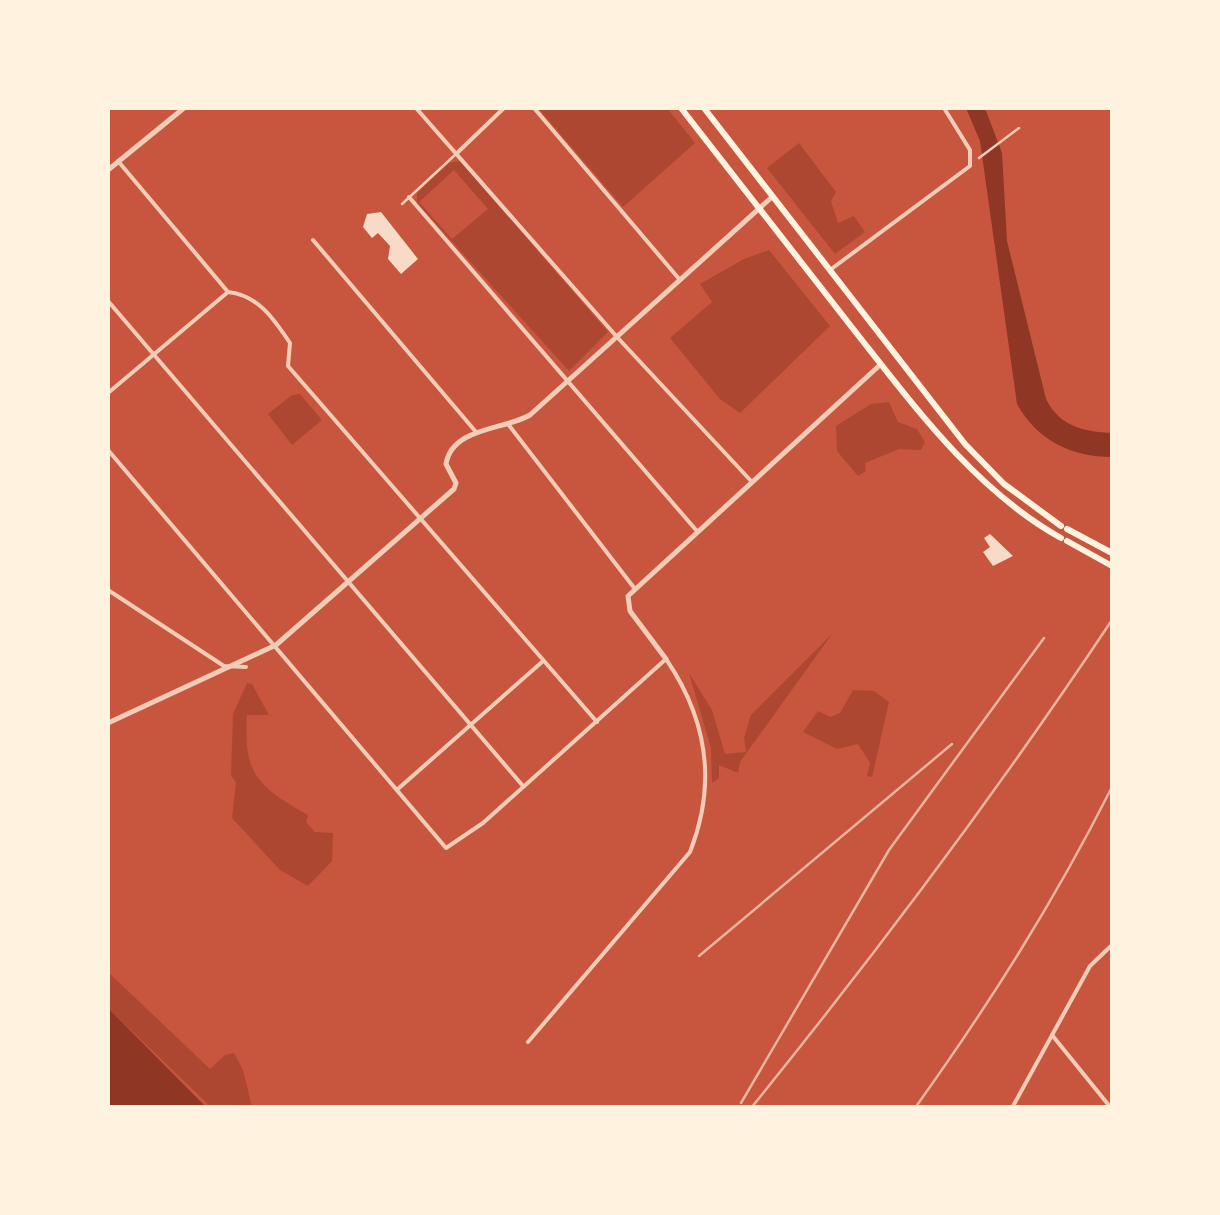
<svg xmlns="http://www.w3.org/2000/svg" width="1220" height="1215" viewBox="0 0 1220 1215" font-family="'DM Sans',sans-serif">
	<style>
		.green { fill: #ae4732; fill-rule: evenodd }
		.water { fill: #8f3625 }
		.building { fill: #f7dbc8 }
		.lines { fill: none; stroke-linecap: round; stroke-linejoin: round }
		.service { stroke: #f1ccb7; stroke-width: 2.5 }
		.minor { stroke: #f1ccb7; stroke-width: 4 }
		.tertiary { stroke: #f1ccb7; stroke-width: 5 }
		.primary { stroke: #fff3e0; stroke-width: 6 }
		.rail { stroke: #e9b49f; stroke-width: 2.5 }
	</style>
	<rect width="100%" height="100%" fill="#c8553d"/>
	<g class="green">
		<path d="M538 108H667L695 143 623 207Z"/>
		<path d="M799 143 836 192 831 201 838 223 854 216 865 232 835 254 767 168Z"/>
		<path d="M460 161 608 332 569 371 417 203V193L449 163ZM454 170 488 209 452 239 419 202Z"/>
		<path d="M769 250 830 326 740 413 720 399 670 338 712 302 700 284 744 259Z"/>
		<path d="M300 394 322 420 292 445 268 414 292 395Z"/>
		<path d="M889 402 898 422 917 429 925 442 921 450 899 449 865 463 866 471 858 476 837 451 836 426 871 404Z"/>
		<path d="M832 634 740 762 738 773 719 765V778L712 783 711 748 689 673 712 710 725 754 746 752 744 738 751 715Z"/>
		<path d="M247 683 252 684 269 715H247C243 776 259 787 308 815L306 822 315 832 333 833 332 861 308 886 280 870 232 818 236 782 231 776 233 714Z"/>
		<path d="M853 690 874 691 889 702 872 777 867 776 870 763 858 744 837 749 803 732 818 711 830 717 840 713Z"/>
		<path d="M108 972 210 1069 225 1055 234 1053 243 1070 252 1107H211L108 1008Z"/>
	</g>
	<g class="water">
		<path d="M966 108H985L1002 153 1007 241 1046 399C1059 426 1084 432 1112 433V457C1071 457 1037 440 1017 404L980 141Z"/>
		<path d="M108 1008 206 1107H108Z"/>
	</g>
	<g class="building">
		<path d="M381 212 418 259 401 274 388 259 390 246 378 233 372 238 363 227 367 214Z"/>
		<path d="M990 534 1013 556 993 566 983 552 990 547 984 538Z"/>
	</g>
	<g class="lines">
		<g class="service">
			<path d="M979 158 1019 128"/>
			<path d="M402 204 456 154"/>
			<path d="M1112 426V438"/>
		</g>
		<g class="minor">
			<path d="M416 108 617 337 752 482"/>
			<path d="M534 108 680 280"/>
			<path d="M456 154 504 108"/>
			<path d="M118 161 228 292C258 295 274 319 290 343L288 366 597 722"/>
			<path d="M409 197 696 530"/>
			<path d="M313 240 476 432"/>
			<path d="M830 270 970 166V150L944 108"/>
			<path d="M108 301 523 786"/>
			<path d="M108 393 228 292"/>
			<path d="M508 424 635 589"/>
			<path d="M108 450 446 848 483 823 666 659C707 719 717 784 690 852L528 1042"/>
			<path d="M108 590 224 666 246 667"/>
			<path d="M399 788 542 662"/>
			<path d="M1052 1035 1111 1108"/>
			<path d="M1012 1108 1090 966 1112 945"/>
		</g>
		<g class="tertiary">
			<path d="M108 170 184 108"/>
			<path d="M666 659 630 611 628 596 881 364"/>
			<path d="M108 723 276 645 454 489 456 483 446 464C452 427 505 430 530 415L772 197"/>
		</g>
		<g class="primary">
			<path d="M681 108C738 182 796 256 854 330 914 406 975 490 1061 538"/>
			<path d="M704 108 965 444 1004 484 1061 526"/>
			<path d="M1067 529 1112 553"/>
			<path d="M1067 541 1112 566"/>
		</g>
		<g class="rail">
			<path d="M699 956 952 744"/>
			<path d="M741 1103 889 850 1044 638"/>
			<path d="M751 1108C879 950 1000 788 1112 620"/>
			<path d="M915 1108C990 1003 1054 902 1112 787"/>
		</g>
	</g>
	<rect width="1220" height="1215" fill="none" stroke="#fff3e0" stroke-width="220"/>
</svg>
